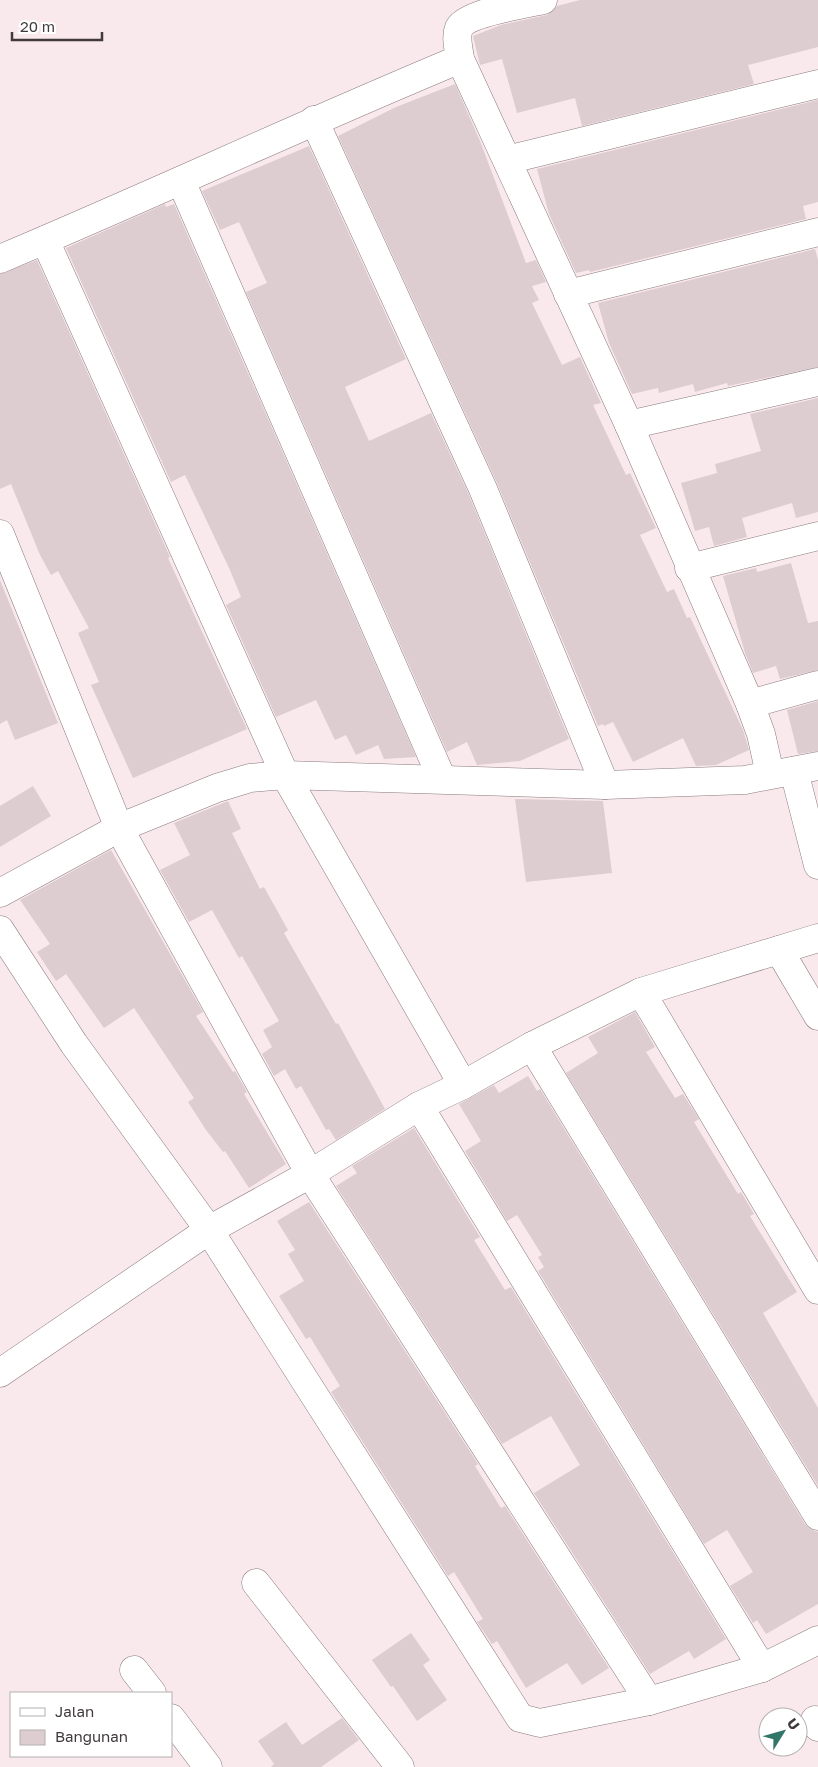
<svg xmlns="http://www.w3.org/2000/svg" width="818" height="1767" viewBox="0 0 818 1767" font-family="'Golos Text',sans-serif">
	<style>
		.building { fill: #ddccd0 }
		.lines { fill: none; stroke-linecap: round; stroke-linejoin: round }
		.minor-casing { stroke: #8a7b7e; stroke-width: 29 }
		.minor { stroke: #fff; stroke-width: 28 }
	</style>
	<rect width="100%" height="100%" fill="#f9e9ec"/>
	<g class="building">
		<path d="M580 0H818V47L748 65 754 84 582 126 575 98 517 113 502 59 480 65 473 36 501 25 547 15 557 6Z"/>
		<path d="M455 84 480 141 526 263 536 260 546 282 532 286 539 300 532 303 562 365 580 357 601 403 593 405 626 475 630 473 656 528 640 535 667 592 674 589 687 618 690 617 743 730 749 750 716 765 696 766 683 738 633 762 613 722 604 726 603 724 598 726 497 483 338 136 396 107Z"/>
		<path d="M818 100V202L803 206 806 219 590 272 589 270 576 273 549 214 537 169Z"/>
		<path d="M309 146 406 359 345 387 369 441 431 413 469 495 569 739 520 761 477 765 467 742 447 752 246 292 267 283 239 222 220 230 202 191Z"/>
		<path d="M165 204 166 207 174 204 416 757 384 759 378 745 356 755 346 735 335 740 316 700 276 717 226 605 241 597 230 570 185 475 171 482 66 248Z"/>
		<path d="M815 249 818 260V367L728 386 727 383 695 392 693 384 659 393 658 388 632 394 609 343 598 303Z"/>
		<path d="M37 260 170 557 168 558 247 729 133 778 91 685 99 682 78 633 89 628 58 571 51 575 40 555 11 484 0 489V274Z"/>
		<path d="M818 398V512L796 518 792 503 742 518 747 537 714 546 709 527 695 531 681 483 717 473 715 464 761 451 750 414Z"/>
		<path d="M791 563 808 623 818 621V670L780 679 776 666 753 673 745 653 723 576 756 568 757 572Z"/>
		<path d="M0 580 58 723 15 740 7 720 0 724Z"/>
		<path d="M818 701V751L798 754 787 710Z"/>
		<path d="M33 786 51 816 0 847V806Z"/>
		<path d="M515 799 603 801 612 873 526 882Z"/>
		<path d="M228 801 241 829 232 833 260 889 264 887 288 930 284 933 336 1024 338 1023 385 1109 336 1140 329 1129 326 1130 301 1086 296 1089 285 1069 274 1076 262 1054 272 1047 263 1030 279 1021 242 956 239 958 212 910 189 922 160 870 190 855 174 823Z"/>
		<path d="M111 850 203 1012 196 1016 233 1072 235 1071 247 1092 244 1094 286 1164 249 1188 225 1151 223 1152 206 1130 188 1102 194 1098 134 1008 104 1028 66 974 56 981 37 952 50 944 20 900Z"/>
		<path d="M635 1012 655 1047 646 1052 675 1098 683 1094 699 1119 694 1122 738 1194 741 1192 754 1214 750 1216 797 1292 763 1313 818 1408V1486L566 1073 598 1053 588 1037Z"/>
		<path d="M528 1076 537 1091 540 1089 805 1524 810 1529 818 1532V1604L766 1634 757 1620 753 1623 730 1586 753 1572 727 1530 704 1544 538 1271 544 1267 538 1257 542 1255 517 1215 507 1221 465 1151 481 1141 459 1104 494 1085 499 1093Z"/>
		<path d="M414 1128 480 1237 474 1240 505 1290 511 1287 726 1639 694 1659 689 1651 650 1674 534 1493 580 1465 551 1416 502 1444 336 1186 357 1173 352 1166Z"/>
		<path d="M309 1202 478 1464 475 1466 501 1508 505 1506 609 1668 582 1685 567 1663 526 1688 497 1641 492 1644 477 1622 483 1619 454 1572 448 1576 331 1392 340 1386 310 1337 306 1339 279 1296 304 1281 288 1254 295 1250 277 1221Z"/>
		<path d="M411 1633 430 1660 423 1665 447 1700 417 1721 393 1686 391 1687 372 1660Z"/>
		<path d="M342 1718 359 1740 321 1767H271L274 1764 258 1741 286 1722 302 1745Z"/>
	</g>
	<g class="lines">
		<g class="minor-casing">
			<g id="minor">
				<path d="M543 0C525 4 467 13 459 28 455 38 459 49 460 59L629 425 750 704 761 734 770 774"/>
				<path d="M314 120 483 489 605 785"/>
				<path d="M507 160 818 84"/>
				<path d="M181 181 442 779"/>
				<path d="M45 240 285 775 463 1085"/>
				<path d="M0 259C154 194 306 123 460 59"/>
				<path d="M568 294 818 232"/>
				<path d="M629 425 818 382"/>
				<path d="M0 534 119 828 310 1174 649 1701"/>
				<path d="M689 568 818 536"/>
				<path d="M750 704 818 685"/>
				<path d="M794 771 818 865"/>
				<path d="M0 893 119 828 217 788 250 778 285 775 605 785 745 780 818 766"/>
				<path d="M0 930 74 1044 209 1230 520 1718 540 1723 649 1701 762 1668 818 1640"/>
				<path d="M779 950 818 1016"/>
				<path d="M641 992 818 938"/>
				<path d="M532 1046 818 1516"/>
				<path d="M419 1106 762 1668"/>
				<path d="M0 1373 209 1230 310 1174 419 1106 463 1085 532 1046 641 992 818 1290"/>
				<path d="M256 1583 400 1767"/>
				<path d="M134 1670 152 1693"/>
				<path d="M171 1718 208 1767"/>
				<path d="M815 1720 818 1727"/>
			</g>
		</g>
		<use href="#minor" class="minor"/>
	</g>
	<rect x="10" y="1692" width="162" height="65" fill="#ffffff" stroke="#b3b0b1"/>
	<rect x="20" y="1708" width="25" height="8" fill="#ffffff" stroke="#b3b0b1"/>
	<text x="55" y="1717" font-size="15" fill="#413a3c">Jalan</text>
	<rect x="20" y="1730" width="25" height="15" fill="#ddccd0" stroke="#b3b0b1"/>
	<text x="55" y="1742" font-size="15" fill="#413a3c">Bangunan</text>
	<g transform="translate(783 1732) rotate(53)"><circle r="24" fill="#ffffff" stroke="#b3b0b1"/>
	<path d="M0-4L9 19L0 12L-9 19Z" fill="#317669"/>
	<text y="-8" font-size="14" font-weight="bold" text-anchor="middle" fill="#413a3c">U</text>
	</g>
	<path d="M12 32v8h90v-8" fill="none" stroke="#413a3c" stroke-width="2.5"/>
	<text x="20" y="32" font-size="15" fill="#413a3c" stroke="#ffffff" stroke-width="4" paint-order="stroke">20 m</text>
</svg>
